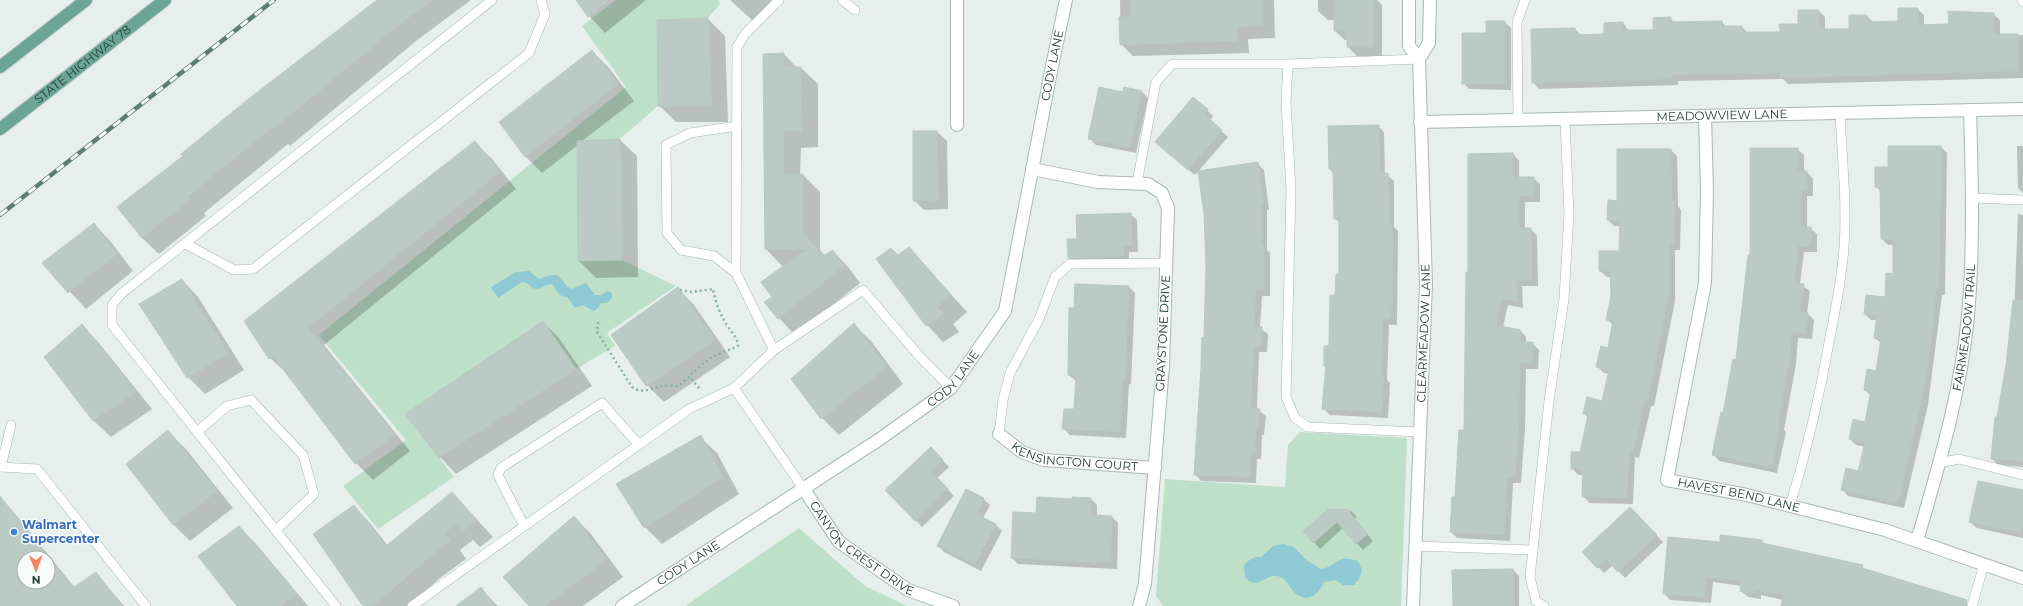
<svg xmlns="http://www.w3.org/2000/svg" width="2023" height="606" viewBox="0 0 2023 606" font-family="Montserrat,sans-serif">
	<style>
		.green { fill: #bfe0c8 }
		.water { fill: #8ec9d4 }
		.shadow { fill: #0003; fill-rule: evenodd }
		.building { fill: #bbcac4; stroke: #b8c9c2; fill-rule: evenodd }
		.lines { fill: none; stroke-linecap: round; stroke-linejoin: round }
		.lane-casing { stroke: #a8b8b2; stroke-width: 10 }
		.street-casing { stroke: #a8b8b2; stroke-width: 14 }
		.secondary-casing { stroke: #a4bbb3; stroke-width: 14 }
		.primary-casing { stroke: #c2cac8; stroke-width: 14 }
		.path { stroke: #86b3a5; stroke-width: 2.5; stroke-dasharray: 2 3; stroke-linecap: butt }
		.lane { stroke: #fff; stroke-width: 9 }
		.street { stroke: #fff; stroke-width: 12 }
		.secondary { stroke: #fff; stroke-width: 12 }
		.primary { stroke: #6aa596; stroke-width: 12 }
		.rail-casing { stroke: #5f7d75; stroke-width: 4.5 }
		.rail { stroke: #f7fbf9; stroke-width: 3; stroke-dasharray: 9; stroke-linecap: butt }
		.shop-dot { fill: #3f7fe0; stroke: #f7fbf9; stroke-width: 1.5 }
		.labels { text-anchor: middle; stroke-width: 3; stroke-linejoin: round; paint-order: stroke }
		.street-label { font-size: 12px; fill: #24423a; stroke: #f7fbf9 }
		.shop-label { font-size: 12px; font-weight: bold; fill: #366cbe; stroke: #f7fbf9; text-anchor: start }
	</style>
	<rect width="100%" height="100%" fill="#e6efeb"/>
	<g class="green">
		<path d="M616 0H717L721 3 708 18 657 20 658 106 620 139 577 141 578 261 622 260 676 286 607 333 615 346 576 369 543 321 405 414 454 477 378 529 343 486 406 440 319 335 626 87 582 26Z"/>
		<path d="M1300 432 1407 438 1401 606H1163L1156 596 1165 479 1285 487 1288 445Z"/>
		<path d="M799 528 865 586 907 606H685Z"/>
	</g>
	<g class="water">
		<path d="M529 271 539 279C544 278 546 276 551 275 561 273 563 285 571 289L586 283 595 295H601L608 291 612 293V298L607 303H601L598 308 594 311 583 305 575 308 568 298 560 295 552 284C540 285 538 295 527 283L522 282 498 298 491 287 516 272Z"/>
		<path d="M1283 544 1294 547 1305 559 1321 569C1340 565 1336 554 1358 561L1362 570 1359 579 1354 585H1343L1335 580 1324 582C1319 594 1308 604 1295 593 1288 586 1287 578 1277 576 1269 575 1264 580 1257 583L1250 582 1245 577 1244 566C1249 559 1253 557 1261 557L1273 546Z"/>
	</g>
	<g class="shadow">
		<path d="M379 0H471L416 41 290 146 288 144 204 213 206 216 159 254 142 238Z"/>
		<path d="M577 0H646L605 33 589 16Z"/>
		<path d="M730 0H772L753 21Z"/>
		<path d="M1120 0H1274L1275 38 1248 39 1249 53 1133 56 1121 44Z"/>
		<path d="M1318 0H1377L1382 5V56H1357L1348 47V40H1345L1335 31V20H1328L1318 11Z"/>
		<path d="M1917 9 1924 15V26L1950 25 1993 14 2000 20V35H2023V78L1788 84 1783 79 1678 81V85L1539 89 1533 82 1575 29 1581 35H1605L1623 23 1629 31H1654L1670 18 1675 23 1722 22 1726 27H1742L1748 33H1781L1799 25 1819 11 1825 17V30H1850L1867 16 1873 22H1899Z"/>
		<path d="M708 19 725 36 728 122H676L659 105Z"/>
		<path d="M1504 22 1511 28V90L1469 89 1463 83 1487 34Z"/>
		<path d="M592 51 609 68 634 101 582 141 620 140 637 156 638 277 596 278 579 261 578 145 542 173 525 156Z"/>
		<path d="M784 54 797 68H801L818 84V147L801 148 800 175H803L820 192V250L825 256 833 251 849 268 860 283 795 335 779 318 773 297 786 266H782L766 249Z"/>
		<path d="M1124 89 1142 92 1148 98 1136 153 1096 145 1089 138 1123 93Z"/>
		<path d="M1207 110 1213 116 1210 121 1228 137 1195 175 1162 148Z"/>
		<path d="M1378 126 1384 132 1385 174 1394 181V227L1398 231 1397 325H1389L1387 380 1390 383 1388 418 1330 415 1323 408 1327 367 1325 365 1330 347 1340 275V223L1335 218 1334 174 1330 169Z"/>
		<path d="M937 132 947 141 948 209 924 210 914 200Z"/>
		<path d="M475 143 492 159 516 189 324 345 410 451 373 480 356 463 288 374 270 358 246 321Z"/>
		<path d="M2017 146H2023V193L2018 188Z"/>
		<path d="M1889 147H1941L1947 153 1945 295H1942L1928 405 1904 508 1848 496 1842 489 1859 472 1865 447 1856 445 1850 439 1866 423 1871 396 1865 390 1877 372 1881 343 1875 338 1877 320H1871L1865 314 1886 298 1894 275V245H1888L1882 239V192L1876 187 1889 168Z"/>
		<path d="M1797 149 1804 155V172H1807L1813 179V196H1807V228H1810L1817 234V252H1804L1800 284 1810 291 1807 313 1814 320 1812 339 1798 338 1796 364 1784 430 1786 432 1777 473 1719 461 1713 454 1737 361 1751 256Z"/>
		<path d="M1671 150 1677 156 1678 206 1681 210 1680 250H1675V301L1654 406H1651L1639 458 1635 457 1633 504 1590 503 1583 496 1584 475H1578L1572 468 1581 453 1588 418 1584 414 1603 402 1609 374 1604 373 1598 367 1608 349 1613 325 1607 319 1612 296 1611 277H1607L1600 271 1620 252 1621 226H1614L1608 220 1618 202Z"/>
		<path d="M1513 154 1519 161V178H1533L1540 184V202H1525V229H1531L1537 236 1538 286H1522L1523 308 1508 305 1503 327 1520 330 1526 337V343H1532L1539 350 1538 369H1526L1525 429 1521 483H1513L1510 541 1457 538 1451 532 1465 431 1469 273Z"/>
		<path d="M1257 163 1264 170 1269 210H1267V250L1270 253V296H1262L1260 328 1268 334 1267 352H1259L1257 409 1266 416 1264 435H1262L1261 459H1257L1256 483 1201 481 1195 474 1205 339Z"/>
		<path d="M1130 214 1137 220 1138 252H1129V262L1076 264 1069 258 1078 240Z"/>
		<path d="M2018 214 2023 215V467L1999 465 1992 459 2014 316Z"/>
		<path d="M94 224 110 241 133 271 86 309 44 263Z"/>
		<path d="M909 248 967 312 953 324 959 332 943 342 927 325 899 256Z"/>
		<path d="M182 280 198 297 244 370 205 394 188 377Z"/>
		<path d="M1129 287 1135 293 1131 384H1129L1126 438 1070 435 1063 428 1075 410 1076 381 1069 375 1075 309Z"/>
		<path d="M677 288 694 305 730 357 664 402 647 385Z"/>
		<path d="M543 322 559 338 592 386 456 474 440 457Z"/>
		<path d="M82 325 98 342 152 409 111 437 94 421 45 357Z"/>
		<path d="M854 325 871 341 903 384 839 435 822 418Z"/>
		<path d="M168 432 185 448 233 508 190 541 174 525 128 464Z"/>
		<path d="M700 437 717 453 739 494 662 544 645 527Z"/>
		<path d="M931 448 949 467 937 478 954 496 922 527 887 490Z"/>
		<path d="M2023 491V538L1977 528 1970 522Z"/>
		<path d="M452 493 493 537 480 547 473 540 460 550 466 559 440 578 409 606H364L354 507 370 523 388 546Z"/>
		<path d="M983 499 990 505 983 518 996 525 1002 531 981 571 944 552 938 545Z"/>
		<path d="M1091 499 1097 505V516L1112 517 1118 523 1117 569 1018 564 1012 558 1037 514 1073 501Z"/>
		<path d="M5 504 17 516 75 588 96 573 124 606H0V507ZM24 558H48V582H24Z"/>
		<path d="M1630 508 1663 542 1625 578 1613 565 1604 573 1583 552Z"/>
		<path d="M1327 510 1351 511 1357 517 1354 519 1373 541 1363 550 1343 528 1320 549 1304 531Z"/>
		<path d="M574 517 591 534 623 577 583 606H530Z"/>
		<path d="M239 527 256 544 308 606H238Z"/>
		<path d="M1761 541 1766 545 1862 566 1866 571 1963 600 1969 606H1783V600L1761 595V599L1748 597 1741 591 1742 586 1713 582 1711 603 1670 600 1664 593 1720 543Z"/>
		<path d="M1513 570 1519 576V606H1454Z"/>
		<path d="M481 589 498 606H457Z"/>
	</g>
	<g class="building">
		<path d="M377 0H432L400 24 272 130 271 128 188 196 190 199 142 238 117 207 183 156 181 154 246 101Z"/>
		<path d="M576 0H609L588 17Z"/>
		<path d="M1131 0H1263V26L1237 27V41L1120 45 1119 17H1131Z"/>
		<path d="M1334 0H1373V47H1347V31H1334Z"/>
		<path d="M1898 8H1918V25L1949 24 1948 11 1994 13V34H2018L2019 71 1780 78V73L1723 74 1672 75V79L1532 83 1531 29 1575 28 1576 35 1604 34V23L1623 22V30H1653V18L1671 17V22L1722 21V26H1742V32H1780L1779 24H1798V10H1819V29H1849V15H1867V22L1898 21Z"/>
		<path d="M708 18 712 106H658L657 20Z"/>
		<path d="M1486 21H1505V84H1462V33H1486Z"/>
		<path d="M592 50 618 84 525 157 499 122Z"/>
		<path d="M784 53V67H801L802 131H784V174H803V233L823 256 833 250 844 266 778 319 764 302 772 297 761 282 807 249H765L763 54Z"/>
		<path d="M1099 87 1123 92 1124 87 1142 91 1130 148 1088 139Z"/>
		<path d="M1193 97 1208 109 1204 114 1222 130 1188 170 1155 142Z"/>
		<path d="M1379 125 1380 173H1388L1389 224H1392L1393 276 1391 319H1383L1381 375 1384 376 1382 412 1322 409 1326 366H1324V346H1329L1330 295H1335L1336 274H1339V219H1334L1333 169H1329L1328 126Z"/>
		<path d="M913 131H937L939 200 913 201Z"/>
		<path d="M620 139 622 260 578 261 577 141Z"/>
		<path d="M475 141 500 172 308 328 395 434 355 464 273 356 269 359 244 321Z"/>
		<path d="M1888 146H1941L1939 290 1936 289 1931 343 1922 399 1898 503 1841 490 1846 468 1858 471 1865 443 1849 439 1853 419 1865 422 1871 391 1864 390 1867 369 1876 371 1881 339 1874 338 1877 315 1864 314 1866 295 1885 297 1886 273 1893 274V239H1881L1880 187H1875V167H1888Z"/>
		<path d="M1750 148H1798V171H1807V190H1801V227H1811V246H1798L1794 283 1804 284 1800 312 1808 313 1806 333 1792 332 1790 357 1778 424 1780 425 1771 467 1712 455 1721 412 1723 413 1733 359 1736 360 1748 255H1750Z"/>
		<path d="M1617 149H1671L1672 202H1675L1674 244H1669V294L1648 401 1645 400 1633 452 1629 451 1627 498 1582 497 1583 469H1571V452H1580L1588 415 1583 414 1587 397 1602 401 1609 370 1596 367 1601 346 1608 348 1613 321 1606 320 1611 296 1610 271H1599V251H1619L1620 221 1607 220 1608 200 1617 201Z"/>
		<path d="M1513 153V177H1534V196H1519V228H1531L1532 280H1516L1517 302 1502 299 1496 325 1520 330V342H1533L1532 363H1520L1519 422 1515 477H1507L1504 535 1450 532 1452 497H1455L1459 430H1464L1466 272H1468V154Z"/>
		<path d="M1258 162 1263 203 1261 204 1262 246H1264V291L1256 290 1254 327H1262L1261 346H1253L1251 408 1260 409 1258 429H1256L1255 453H1251L1250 477 1194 475 1201 368 1202 337 1204 338 1206 265 1204 214 1198 171Z"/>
		<path d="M1131 213 1132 246H1123L1124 256 1068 258 1067 239H1077L1076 215Z"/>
		<path d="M94 223 117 254 68 293 42 263Z"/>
		<path d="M909 247 951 295 937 307 944 314 926 326 876 259 891 248 898 255Z"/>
		<path d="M182 279 228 353 187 378 139 304Z"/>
		<path d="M1075 284 1129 286 1125 378H1123L1120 432 1062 429 1064 409H1074L1076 376 1068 375 1069 308H1074Z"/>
		<path d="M678 287 715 340 646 386 611 335Z"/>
		<path d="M2013 300H2023V461L1991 459 1995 417H1997L2006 365Z"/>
		<path d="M543 321 576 369 439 458 405 414Z"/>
		<path d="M854 323 887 367 821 419 791 379Z"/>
		<path d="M82 324 136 392 93 421 44 357Z"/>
		<path d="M168 430 217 491 173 525 126 464Z"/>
		<path d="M701 435 723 477 644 528 616 484Z"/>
		<path d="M931 447 943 460 931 471 948 489 915 521 885 490Z"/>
		<path d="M1978 481 2023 490V524L2021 533 1969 522Z"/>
		<path d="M966 489 984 498 976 514 996 524 975 565 937 546Z"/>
		<path d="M452 492 477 520 463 531 456 524 444 533 450 541 413 571 374 606H363L313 534 354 505 386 546Z"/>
		<path d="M0 496 73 588 96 572 122 606H0ZM24 558H48V582H24Z"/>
		<path d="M1037 497 1072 499V497L1091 498V515L1112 516 1111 563 1011 558 1013 512 1036 513Z"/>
		<path d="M1630 507 1657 535 1618 572 1606 559 1597 568 1582 552Z"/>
		<path d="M1325 509 1351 510 1349 512 1368 534 1356 544 1337 522 1313 543 1303 531 1326 511Z"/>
		<path d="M574 516 607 560 544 606H529L503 577Z"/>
		<path d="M239 526 297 594 280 606H237L198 556Z"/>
		<path d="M1720 535 1762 540V543L1863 565 1862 568 1967 600 1966 606H1781L1783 595 1755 590V593L1740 591 1741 581 1707 577 1705 597 1663 594 1668 537 1720 542Z"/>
		<path d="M1513 569 1514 606H1453L1452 570Z"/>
		<path d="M481 587 494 606H456Z"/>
	</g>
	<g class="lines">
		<g class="lane-casing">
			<g id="lane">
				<path d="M842 0 855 10"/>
				<path d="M2022 0 2023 2"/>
				<path d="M1518 121 1517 22 1525 0"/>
				<path d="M1137 183 1156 82 1172 64H1288"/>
				<path d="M1972 198 2023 200"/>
				<path d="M186 244 234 270 253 269 529 53 545 14 541 0"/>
				<path d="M736 273 714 256 681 250 667 233 666 145 690 133 737 126"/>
				<path d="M774 350 736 273 737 47 745 34 779 0"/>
				<path d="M734 388 803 488"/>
				<path d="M197 432 227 406 251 400 303 455 314 494 276 530"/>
				<path d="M1419 432 1308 427 1295 418 1286 397 1291 190 1286 102 1288 64 1419 59"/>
				<path d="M999 434 1003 400 1010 373 1039 319 1055 277 1070 264 1167 263"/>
				<path d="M1939 463 1959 459 2023 475"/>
				<path d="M0 467 37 469 146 606"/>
				<path d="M1 467 11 425"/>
				<path d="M1790 506C1807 450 1820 395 1830 337 1836 308 1842 277 1844 247 1847 203 1842 157 1840 113"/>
				<path d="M524 526 498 475 501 468 602 403 639 445"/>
				<path d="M1415 546 1533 550"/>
				<path d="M336 606 112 325V305L121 294 492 0"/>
				<path d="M412 606 689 409 734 388 774 350 863 290 920 357 951 388"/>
				<path d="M1544 606 1536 601 1530 577 1549 401 1564 299 1569 214 1565 120"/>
				<path d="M1972 606 1984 564"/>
			</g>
		</g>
		<g class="street-casing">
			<g id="street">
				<path d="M1409 0V46L1419 59"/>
				<path id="s1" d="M1705 116 1707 191 1705 283 1667 480 1747 495 1885 530 2023 578"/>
				<path id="s2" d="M1420 122 2023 109"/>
				<path d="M957 125V0"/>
				<path d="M1032 169 1098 182 1148 184 1162 193 1168 208 1163 366 1145 584 1139 606"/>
				<path id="s3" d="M999 434 1022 452 1044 460 1155 468"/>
				<path id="s4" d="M1917 541C1938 468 1961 393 1968 316 1974 247 1972 179 1970 110"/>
				<path id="s5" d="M1413 606 1426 284 1419 59 1429 43 1430 0"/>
			</g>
		</g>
		<g class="secondary-casing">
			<g id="secondary">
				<path id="s6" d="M803 488 839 542 908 590 953 606"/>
				<path id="s7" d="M622 606 880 439 951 388 1005 311 1052 66 1066 0"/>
			</g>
		</g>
		<g class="primary-casing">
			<g id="primary">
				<path d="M0 67 86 0"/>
				<path id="s8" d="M0 129 165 0"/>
			</g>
		</g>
		<g class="path">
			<path d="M680 290 692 292 713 289C715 300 719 312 725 322 729 330 738 337 738 346 715 356 707 357 689 377"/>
			<path d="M598 322 597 332 632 387C642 394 650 389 661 386 666 385 673 386 678 386L689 377 701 390"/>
		</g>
		<use href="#lane" class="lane"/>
		<use href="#street" class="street"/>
		<use href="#secondary" class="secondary"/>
		<use href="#primary" class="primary"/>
		<g class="rail-casing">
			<path id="rail" d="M0 215 274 0"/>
		</g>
		<use href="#rail" class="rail"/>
	</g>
	<circle class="shop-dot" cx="14" cy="532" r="4"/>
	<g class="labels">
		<g class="street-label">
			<text dy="4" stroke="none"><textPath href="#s8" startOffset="105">STATE HIGHWAY 78</textPath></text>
			<text dy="4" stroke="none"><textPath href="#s7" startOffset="739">CODY LANE</textPath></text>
			<text dy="4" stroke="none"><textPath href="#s2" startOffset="302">MEADOWVIEW LANE</textPath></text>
			<text dy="4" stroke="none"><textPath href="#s4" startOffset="219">FAIRMEADOW TRAIL</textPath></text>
			<text transform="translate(1163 333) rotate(-87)" y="4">GRAYSTONE DRIVE</text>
			<text dy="4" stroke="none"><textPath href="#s5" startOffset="273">CLEARMEADOW LANE</textPath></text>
			<text dy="4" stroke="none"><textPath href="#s7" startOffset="403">CODY LANE</textPath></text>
			<text dy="4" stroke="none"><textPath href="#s3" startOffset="82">KENSINGTON COURT</textPath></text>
			<text dy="4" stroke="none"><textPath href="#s1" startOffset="441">HAVEST BEND LANE</textPath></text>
			<text dy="4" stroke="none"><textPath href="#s6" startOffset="86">CANYON CREST DRIVE</textPath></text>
			<text dy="4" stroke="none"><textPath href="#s7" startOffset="79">CODY LANE</textPath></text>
		</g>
		<g class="shop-label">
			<text x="22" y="529">Walmart<tspan x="22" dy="14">Supercenter</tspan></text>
		</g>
	</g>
	<g transform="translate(36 570) rotate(179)"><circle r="19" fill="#f7fbf9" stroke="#a3b1ad"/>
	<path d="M0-3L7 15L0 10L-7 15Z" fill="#f4845f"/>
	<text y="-6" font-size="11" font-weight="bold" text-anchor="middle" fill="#24423a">N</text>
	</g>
</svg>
